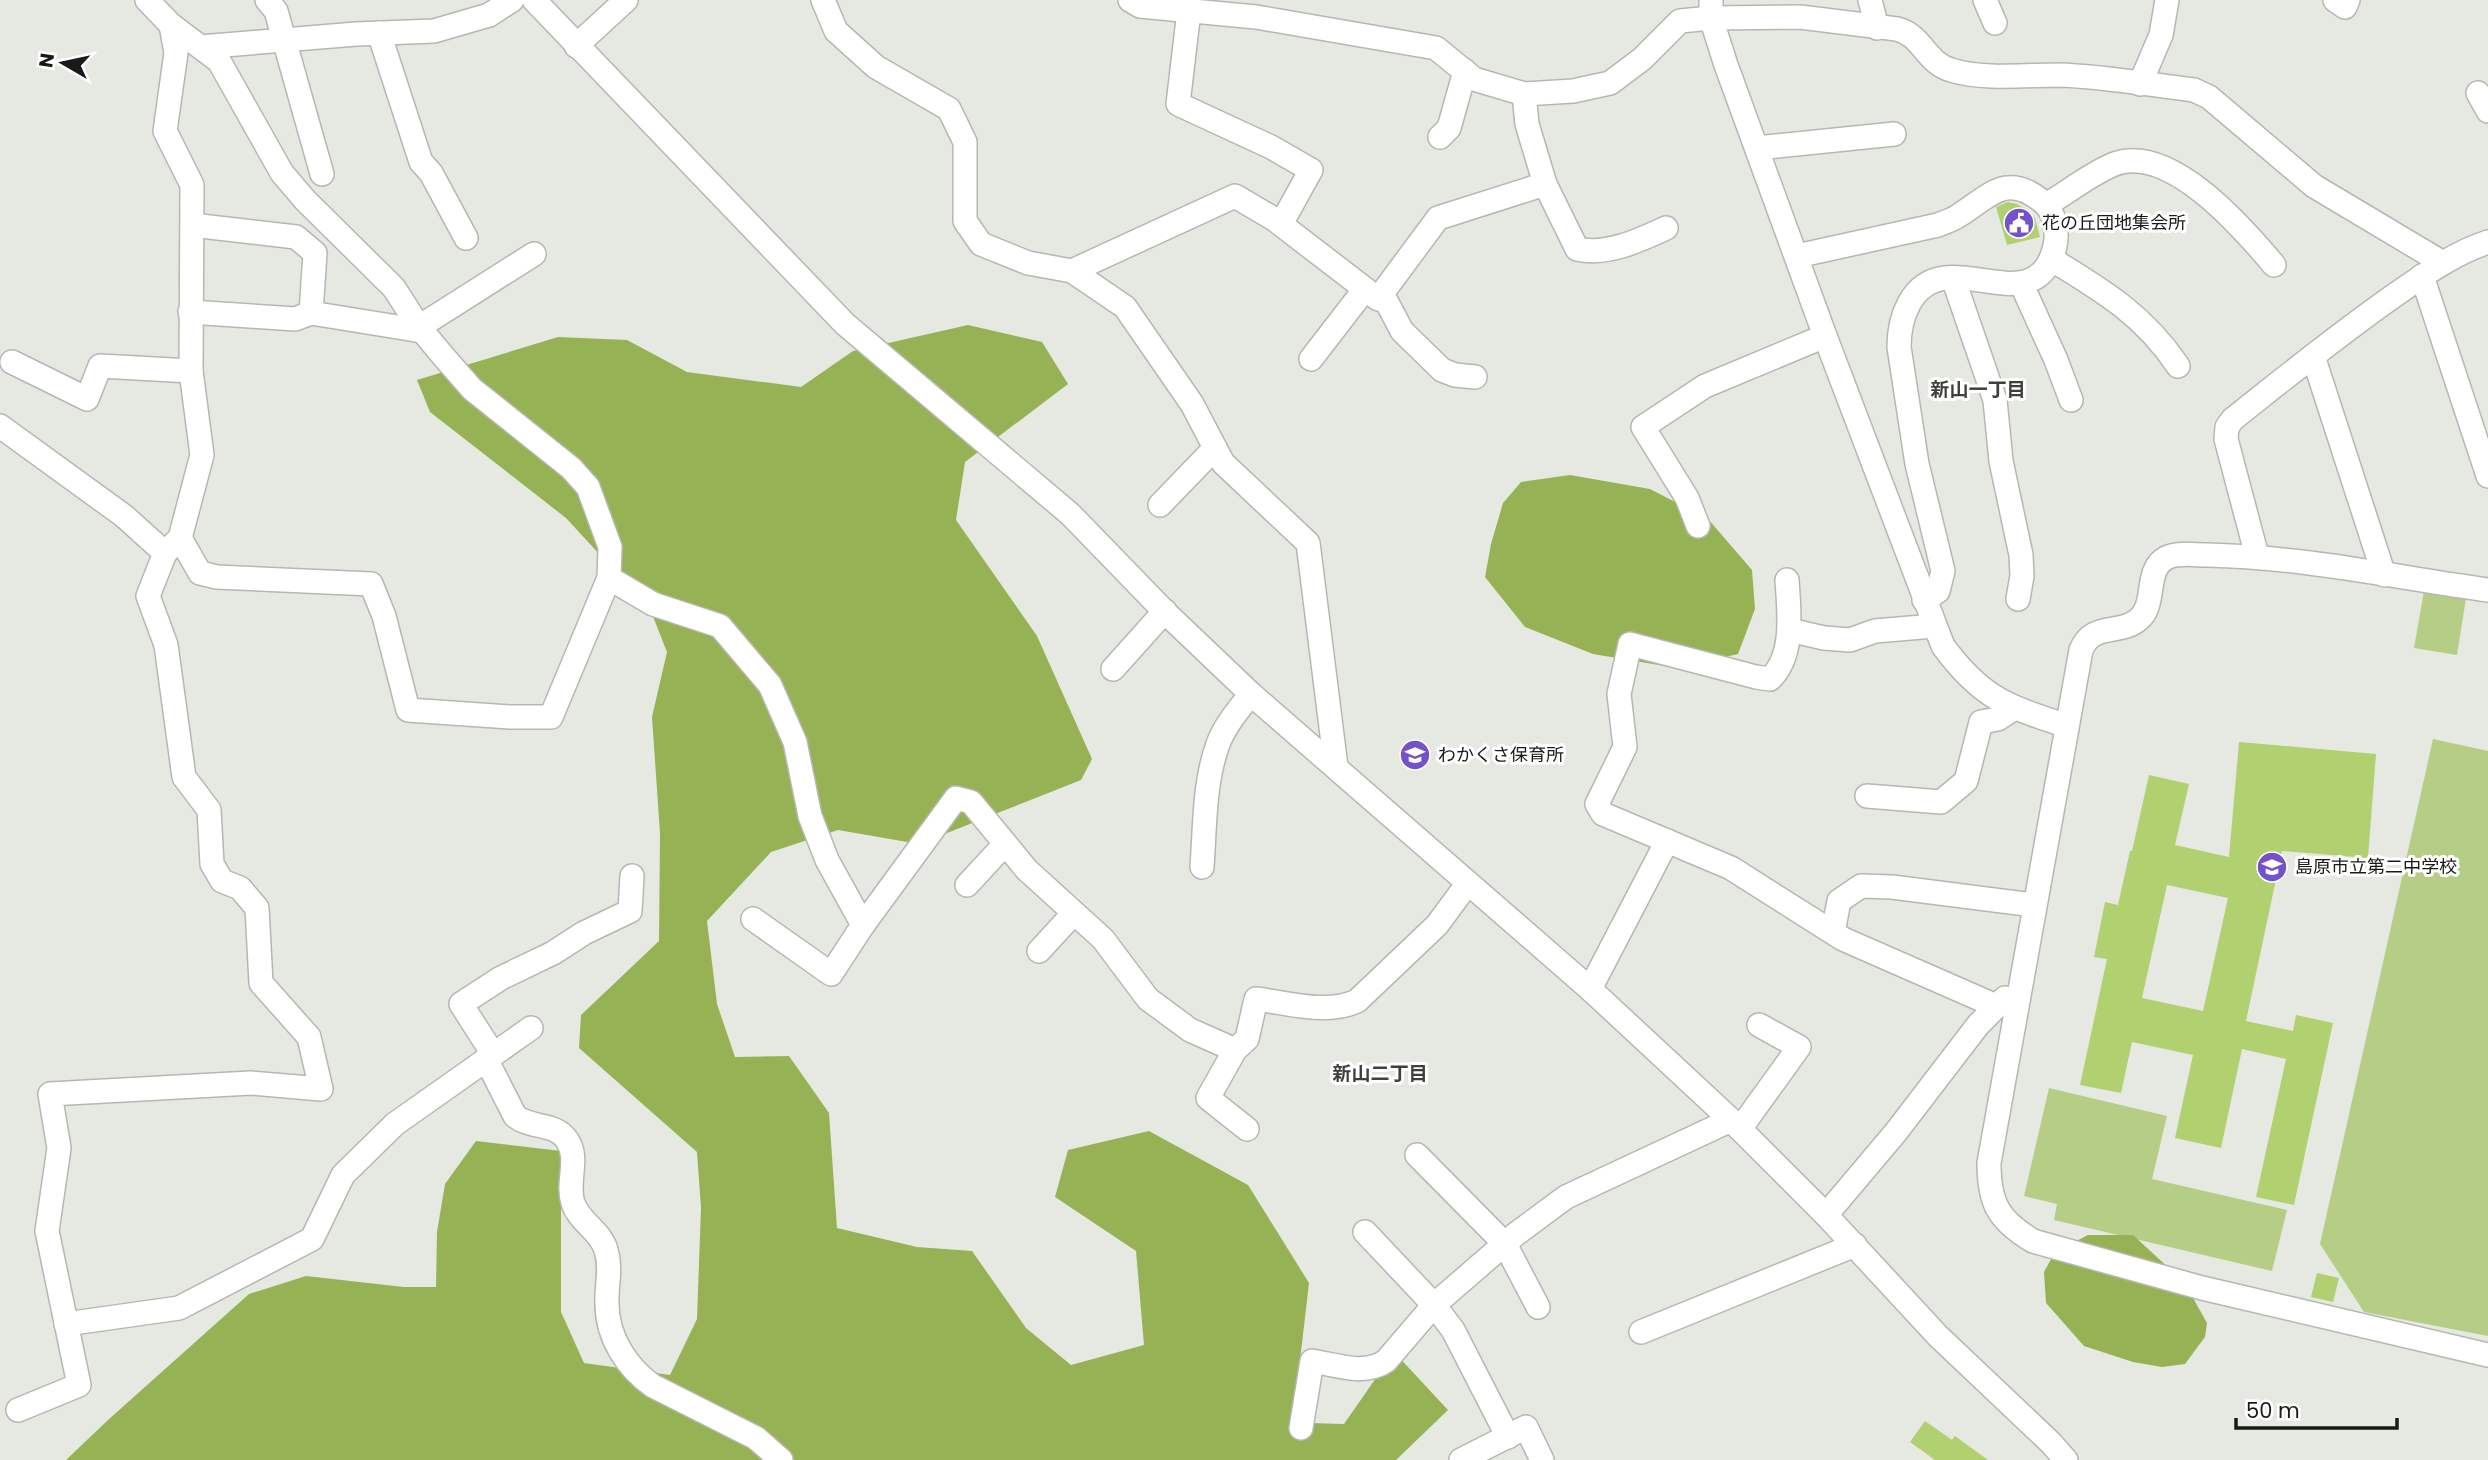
<svg xmlns="http://www.w3.org/2000/svg" width="2488" height="1460" viewBox="0 0 2488 1460" font-family="Poppins,'Noto Sans JP',sans-serif">
	<style>
		.green { fill: #b5cd84 }
		.forest { fill: #96b254 }
		.building { fill: #b1d070; fill-rule: evenodd }
		.lines { fill: none; stroke-linecap: round; stroke-linejoin: round }
		.minor-casing { stroke: #b5b8b0; stroke-width: 26 }
		.minor { stroke: #fff; stroke-width: 23 }
		.labels { text-anchor: middle; stroke-width: 6; stroke-linejoin: round; paint-order: stroke }
		.poi-label { font-size: 18px; fill: #191a17; stroke: #fff; text-anchor: start }
		.neighbourhood-label { font-size: 19px; font-weight: bold; fill: #3e413a; stroke: #fff }
	</style>
	<rect width="100%" height="100%" fill="#e6e9e1"/>
	<g class="green">
		<path d="M2424 591 2466 598 2457 655 2414 648Z"/>
		<path d="M2433 739 2488 751V1336L2364 1312 2320 1244Z"/>
		<path d="M2049 1088 2167 1116 2152 1179 2287 1210 2272 1271 2054 1220 2057 1204 2024 1196Z"/>
	</g>
	<g class="forest">
		<path d="M968 325 1042 342 1068 384 965 462 956 520 1037 636 1092 759 1081 780 919 844 838 830 771 852 707 921 717 1004 735 1057 789 1056 829 1113 837 1228 917 1247 972 1251 1026 1328 1071 1365 1144 1345 1136 1251 1055 1197 1068 1150 1149 1131 1248 1185 1309 1283 1296 1395 1309 1423 1344 1424 1394 1352 1448 1410 1396 1460H66L108 1420 249 1294 306 1276 404 1287H436L437 1232 445 1184 476 1141 561 1151V1312L584 1363 670 1375 697 1319 701 1208 697 1152 579 1048 581 1015 659 941 660 833 652 717 667 652 650 609 566 518 430 412 417 380 558 337 627 340 687 372 801 387 853 351Z"/>
		<path d="M1570 475 1650 489 1708 519 1752 570 1755 609 1738 654 1677 668 1593 654 1525 627 1485 577 1491 544 1503 503 1521 482Z"/>
		<path d="M2088 1235H2133L2184 1282 2207 1323 2205 1337 2185 1364 2162 1367 2133 1362 2084 1346 2046 1303 2044 1272 2055 1252Z"/>
	</g>
	<g class="building">
		<path d="M2008 202 2017 204 2027 210 2035 218 2040 237 2007 245 1996 207Z"/>
		<path d="M2239 742 2376 754 2368 858 2282 851 2246 1021 2293 1031 2296 1015 2333 1023 2294 1205 2256 1197 2286 1059 2242 1049 2221 1148 2175 1138 2193 1055 2132 1042 2121 1093 2080 1085 2107 959 2094 957 2105 902 2118 905 2130 851H2132L2149 775 2189 784 2175 845 2229 857ZM2167 885 2228 898 2203 1011 2142 998Z"/>
		<path d="M2317 1273 2339 1278 2333 1302 2311 1297Z"/>
		<path d="M1925 1421 1952 1440 1955 1436 1988 1460H1935L1910 1442Z"/>
	</g>
	<g class="lines">
		<g class="minor-casing">
			<g id="minor">
				<path d="M147 0 171 25 219 61 282 173 305 200 394 288 419 327 444 357 472 389 571 468 588 487 610 547 609 578 653 604 720 626 770 685 795 742 810 816 827 860 863 925"/>
				<path d="M267 0 276 11 322 174"/>
				<path d="M534 0 845 324 1070 514 1167 614 1251 694 1590 989 1731 1120 1826 1215 1938 1336 2051 1443 2066 1460"/>
				<path d="M823 0 836 31 876 67 949 109 965 142V221L981 244 1028 263 1072 271 1125 307 1192 404 1223 463 1308 543 1336 767"/>
				<path d="M1130 0 1140 6 1256 17 1436 48 1474 79 1524 94 1573 91 1610 83 1642 59 1680 21 1711 18 1800 17 1897 29C1922 35 1926 63 1951 70 1982 80 2027 75 2059 75 2101 76 2152 85 2194 90L2209 97 2314 186 2443 263"/>
				<path d="M1711 0V18L1726 65 1825 336 1943 646C1982 699 2007 706 2067 726"/>
				<path d="M1870 0 1877 28"/>
				<path d="M1985 0 1995 23"/>
				<path d="M2335 0 2345 7 2348 0"/>
				<path d="M1189 11 1178 104 1271 147 1311 170 1281 224"/>
				<path d="M379 33 421 162 431 173 466 238"/>
				<path d="M576 46 626 0"/>
				<path d="M201 47 356 34 434 31 489 15 512 0"/>
				<path d="M2140 84 2161 35 2167 0"/>
				<path d="M2478 93 2488 111"/>
				<path d="M1440 137 1449 128 1465 71"/>
				<path d="M1757 148 1894 134"/>
				<path d="M1545 184 1577 249C1607 256 1640 240 1666 228"/>
				<path d="M2046 205C2068 192 2089 175 2112 165 2168 141 2242 227 2274 265"/>
				<path d="M192 225 296 237 315 253 311 313"/>
				<path d="M1797 256 1938 225C1945 222 1952 220 1958 216 1989 197 2006 171 2043 202 2055 212 2058 232 2055 246 2041 308 1984 273 1945 278 1911 282 1899 318 1899 347L1917 464 1943 571 1938 591 1924 600"/>
				<path d="M2051 259C2102 290 2144 315 2178 366"/>
				<path d="M1072 271 1235 196 1274 219 1378 299 1438 218 1545 184 1527 124 1524 94"/>
				<path d="M2422 276 2488 476"/>
				<path d="M1953 278 1995 400 2001 461 2021 555 2022 576 2018 599"/>
				<path d="M2021 283 2056 360 2071 400"/>
				<path d="M1382 293 1402 331 1442 370 1455 375 1475 377"/>
				<path d="M190 312 295 319 311 313 422 331"/>
				<path d="M419 327 534 254"/>
				<path d="M2313 356 2384 575"/>
				<path d="M1311 359 1365 289"/>
				<path d="M12 362 87 399 100 366 191 371"/>
				<path d="M0 426 124 516 165 553"/>
				<path d="M1160 505 1215 448"/>
				<path d="M1698 526 1687 498 1643 427 1705 386 1825 336"/>
				<path d="M180 538 200 573 217 577 371 584 384 616 408 710 510 717H551L609 578"/>
				<path d="M2257 556 2226 439 2227 427 2233 419C2286 377 2339 334 2395 295 2424 275 2454 253 2488 242"/>
				<path d="M1787 580C1789 612 1795 655 1770 679L1756 677 1630 644 1619 694 1625 747 1597 804 1603 814 1731 868 1843 939 1996 1006"/>
				<path d="M2488 590C2395 577 2302 557 2208 555 2195 555 2178 552 2166 558 2144 570 2157 604 2139 619 2120 636 2093 621 2081 650L1989 1163C1989 1203 1998 1220 2033 1241L2202 1288 2488 1355"/>
				<path d="M1789 630 1824 638 1850 640 1875 631 1934 626"/>
				<path d="M1113 669 1165 611"/>
				<path d="M1867 796 1941 802 1966 781 1981 722 1998 719 2013 709"/>
				<path d="M1202 867C1205 826 1204 782 1218 744 1225 725 1239 709 1251 694"/>
				<path d="M967 885 1005 844"/>
				<path d="M753 919 831 974 863 925 956 798 971 802 1027 870 1103 939 1148 999 1190 1030 1235 1050"/>
				<path d="M1833 932 1839 901 1861 886 1892 887 2034 905"/>
				<path d="M1039 951 1073 914"/>
				<path d="M1590 989 1667 841"/>
				<path d="M493 1054 461 1004 501 978 553 953 584 933 630 911 632 876"/>
				<path d="M486 1059 515 1116C531 1129 555 1122 567 1140 580 1159 566 1182 573 1203 579 1222 601 1231 606 1250 612 1269 606 1286 607 1304 607 1337 627 1368 653 1386L756 1438 781 1460"/>
				<path d="M1247 1129 1208 1098 1235 1050 1247 1039 1256 999C1289 1003 1326 1015 1357 1001L1437 925 1468 883"/>
				<path d="M1740 1129 1799 1047 1759 1025"/>
				<path d="M1417 1155 1505 1244 1538 1307"/>
				<path d="M1826 1215 1896 1132 1978 1025 2005 998"/>
				<path d="M1365 1232 1434 1305 1453 1330 1508 1437"/>
				<path d="M66 1324 179 1308 312 1239 343 1175 395 1124 531 1028"/>
				<path d="M1641 1332 1855 1245"/>
				<path d="M18 1410 79 1385 47 1231 59 1148 50 1094 251 1083 321 1089 309 1037 261 983 257 908 240 888 222 881 212 864 209 810 184 777 166 645 148 596 165 553 180 538 202 455 191 371 192 185 165 131 176 53 171 25"/>
				<path d="M1301 1428 1312 1361C1337 1365 1364 1376 1386 1361L1434 1305 1516 1234 1566 1197 1731 1120"/>
				<path d="M1461 1460 1526 1427 1542 1460"/>
			</g>
		</g>
		<use href="#minor" class="minor"/>
	</g>
	<defs>
		<g id="civic-disc" transform="scale(1.575)"><circle r="9.5" fill="#7551ca" stroke="#fff"/><path d="M-.6-6.5H3V-4.5H.6V-3L4-1V1h2V6H-6V1h2V-1L-.6-3ZM-1.2 2.5V6h2.4V2.5Z" fill="#fff"/></g>
		<g id="school-disc" transform="scale(1.575)"><circle r="9.5" fill="#7551ca" stroke="#fff"/><path d="M0-5L7-2L0 1L-7-2ZM-4 1L0 2.5L4 1V4Q0 6-4 4Z" fill="#fff"/></g>
	</defs>
	<g fill-rule="evenodd">
		<use href="#civic-disc" x="2019" y="223"/>
		<use href="#school-disc" x="1415" y="755"/>
		<use href="#school-disc" x="2272" y="867"/>
	</g>
	<g class="labels">
		<g class="poi-label">
			<text x="2042" y="229">花の丘団地集会所</text>
			<text x="1438" y="761">わかくさ保育所</text>
			<text x="2295" y="873">島原市立第二中学校</text>
		</g>
		<g class="neighbourhood-label">
			<text x="1978" y="396">新山一丁目</text>
			<text x="1380" y="1080">新山二丁目</text>
		</g>
	</g>
	<g transform="translate(63 63) rotate(279)" stroke="#ffffff" stroke-width="5" paint-order="stroke">
	<path d="M0-5L12 26L0 18L-12 26Z" fill="#191a17"/>
	<text y="-10" font-size="19" font-weight="bold" text-anchor="middle" fill="#191a17">N</text>
	</g>
	<path d="M2236 1418v10h161v-10" fill="none" stroke="#191a17" stroke-width="3.5"/>
	<text x="2246" y="1418" font-size="21" fill="#191a17" stroke="#ffffff" stroke-width="5" paint-order="stroke">50 m</text>
</svg>
